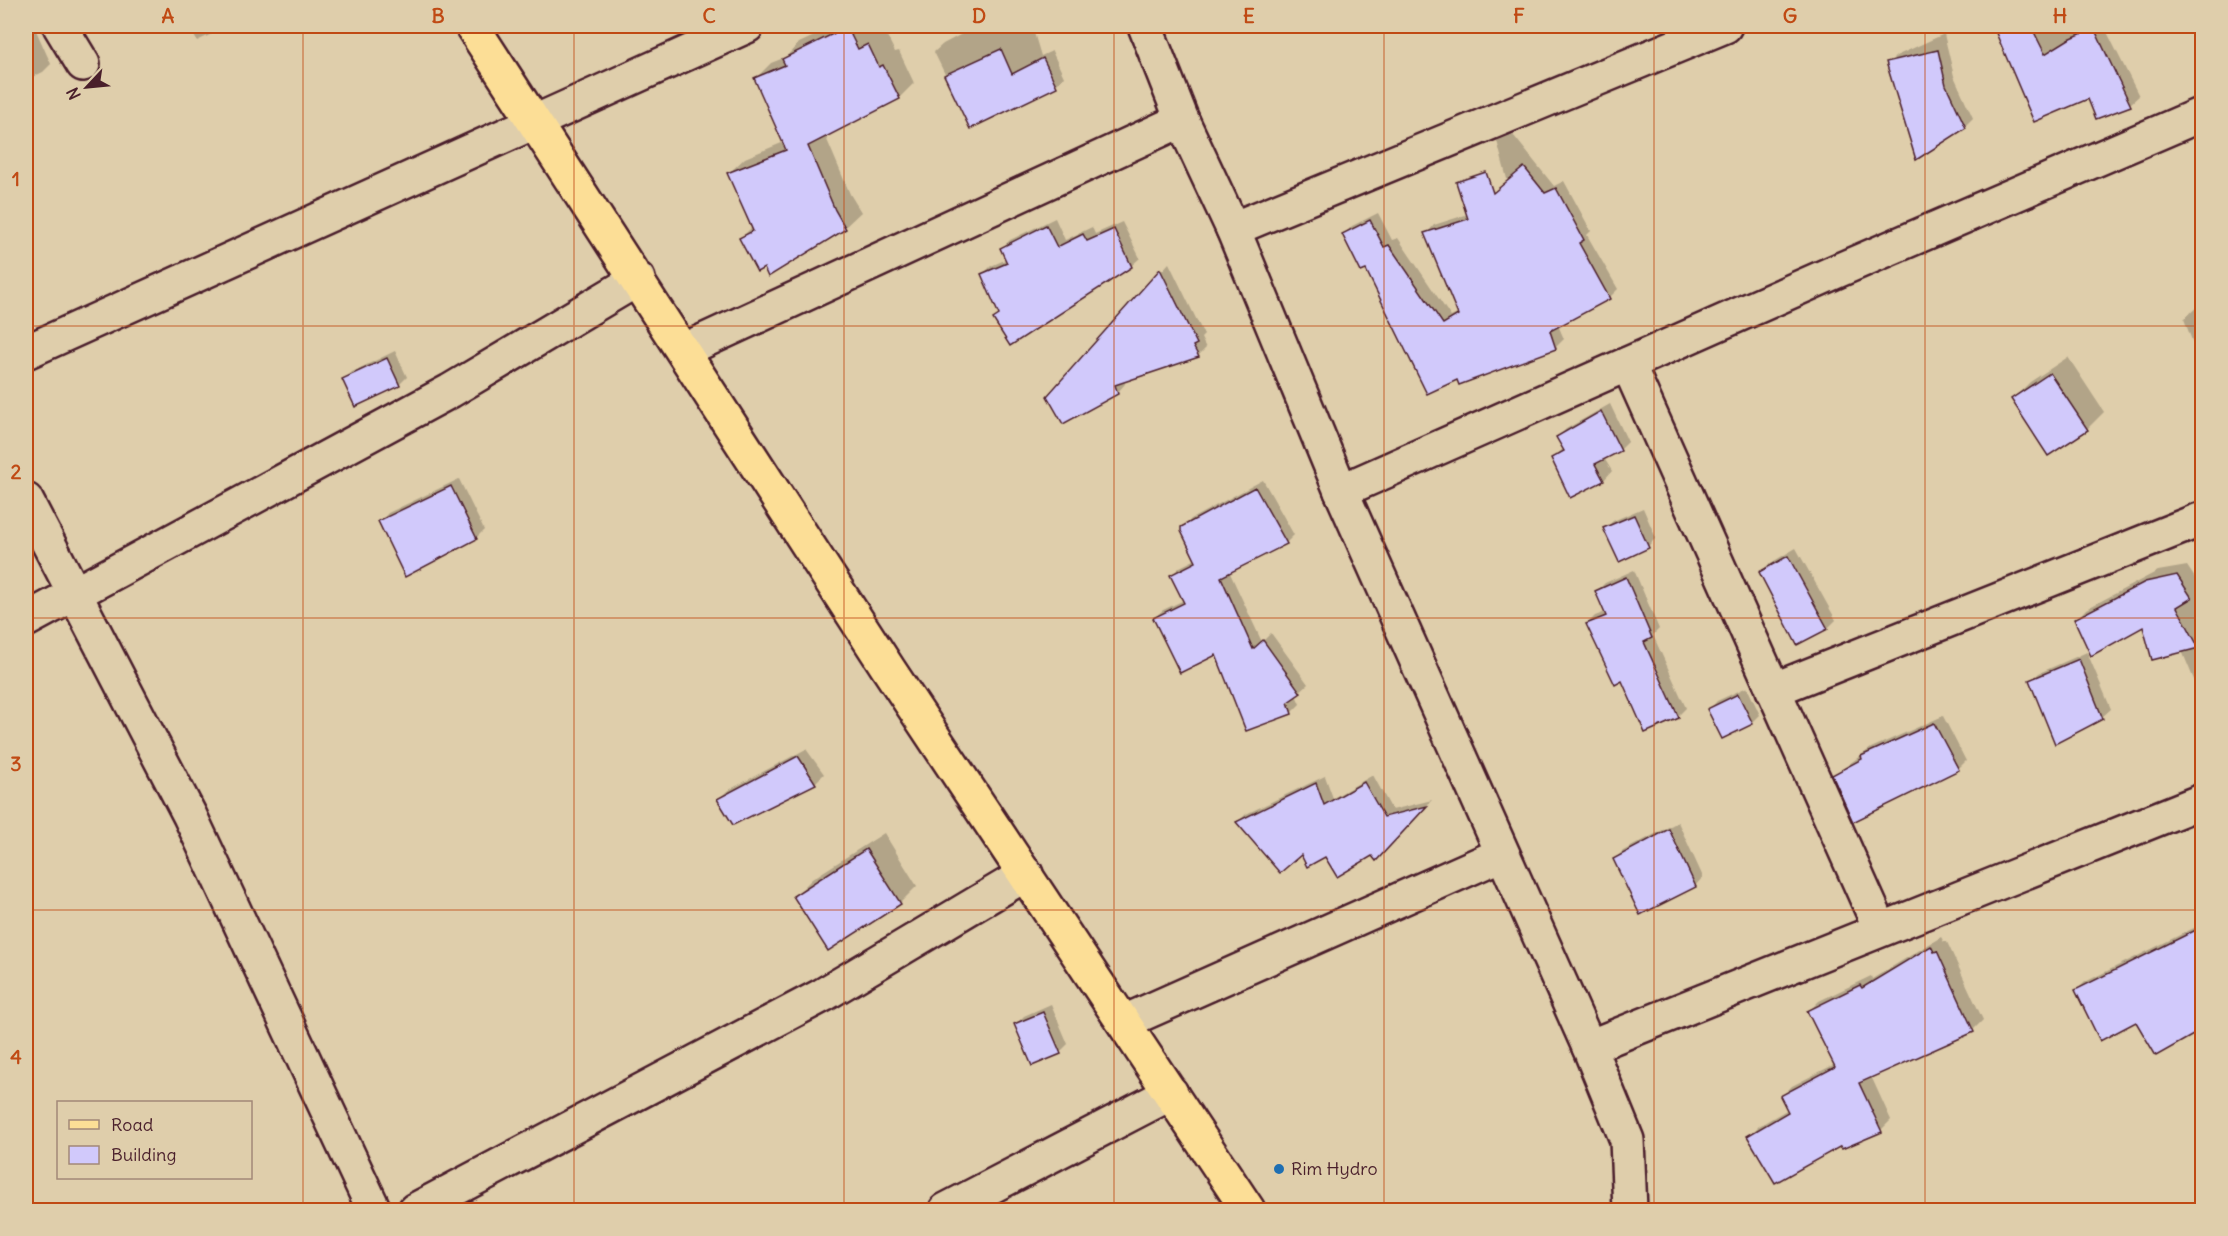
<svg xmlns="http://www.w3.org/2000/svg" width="2228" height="1236" viewBox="0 0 2228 1236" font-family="Delius,sans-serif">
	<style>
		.shadow { fill: #0003 }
		.building { fill: #d1c9fb; stroke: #4a1f2b; stroke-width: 1.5 }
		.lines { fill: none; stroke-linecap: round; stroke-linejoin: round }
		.minor-casing { stroke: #4a1f2b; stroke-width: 38 }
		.primary-casing { stroke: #4a1f2b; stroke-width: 38 }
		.minor { stroke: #dfceab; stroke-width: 33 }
		.primary { stroke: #fcde96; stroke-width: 33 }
		.grid { fill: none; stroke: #c04a14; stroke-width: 1.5; stroke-opacity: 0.55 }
		.poi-dot { fill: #1f6fb2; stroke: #dfceab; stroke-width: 2 }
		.labels { text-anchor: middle; stroke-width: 5; stroke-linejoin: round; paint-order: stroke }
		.poi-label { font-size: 18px; fill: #4a1f2b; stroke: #dfceab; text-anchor: start }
		.neatline { fill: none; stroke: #c04a14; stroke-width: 2 }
		.grid-label { font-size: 20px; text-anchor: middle; font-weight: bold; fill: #c04a14 }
	</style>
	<rect width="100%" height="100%" fill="#dfceab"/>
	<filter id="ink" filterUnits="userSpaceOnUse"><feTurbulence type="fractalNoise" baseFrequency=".0167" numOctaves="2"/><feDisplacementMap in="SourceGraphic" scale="12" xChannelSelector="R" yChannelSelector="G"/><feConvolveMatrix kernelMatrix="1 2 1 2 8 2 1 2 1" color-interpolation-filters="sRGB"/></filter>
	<g filter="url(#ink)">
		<g class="shadow">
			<path d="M26 26H34L51 64 43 72 26 80Z"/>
			<path d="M189 26H229L197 41Z"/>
			<path d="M836 26H869L874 35 884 30 895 52 899 51 914 83 899 98 825 135 850 194 861 212 845 227 769 275 741 238 752 227 729 173 745 158 784 142 756 78 771 63 786 57 799 43Z"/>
			<path d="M977 26H1032L1041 56 1052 51 1064 77 1056 85 971 127 934 52 943 44Z"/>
			<path d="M1995 26H2075L2074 33 2092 26H2104L2139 96 2130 104 2097 117 2089 97 2035 120Z"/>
			<path d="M1944 34 1954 76 1973 118 1965 126 1888 64 1896 56Z"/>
			<path d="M1510 131 1554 186 1564 181 1591 231 1587 235 1618 289 1610 297 1558 325 1564 339 1556 347 1460 383 1367 268 1344 234 1352 226 1378 213 1392 240 1398 238 1451 317 1459 313 1426 234 1434 225 1503 203 1518 221 1497 141Z"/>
			<path d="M1055 218 1065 240 1092 227 1095 234 1122 222 1140 258 1131 266 1000 314 983 274 991 266 1007 259 1002 248 1010 240Z"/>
			<path d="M1169 263 1204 335 1201 338 1206 348 1198 356 1124 381 1125 384 1117 393 1049 396Z"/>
			<path d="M2202 302V368L2184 319Z"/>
			<path d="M395 351 407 377 399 385 344 380 352 372Z"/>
			<path d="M2068 357 2104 412 2087 429 2013 399 2030 382Z"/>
			<path d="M1610 404 1628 442 1620 450 1604 458 1612 471 1604 480 1571 495 1553 458 1564 448 1558 437 1566 429Z"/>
			<path d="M459 479 484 530 476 538 380 522 388 513Z"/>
			<path d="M1263 480 1294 535 1286 543 1229 571 1262 642 1271 633 1308 684 1296 695 1300 704 1291 713 1217 653 1154 618 1163 610 1184 600 1172 575 1180 567 1196 559 1183 528 1191 519Z"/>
			<path d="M1643 508 1656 538 1648 546 1605 529 1613 521Z"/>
			<path d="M1796 548 1836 620 1828 628 1798 643 1760 572 1769 564Z"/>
			<path d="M2187 566 2199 584 2202 581V699L2182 651 2143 625 2076 620 2086 609 2158 571Z"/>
			<path d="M1634 570 1659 629 1653 635 1686 708 1678 716 1646 731 1623 679 1587 624 1595 616 1606 612 1597 591 1605 583Z"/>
			<path d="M2087 652 2111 709 2102 717 2056 742 2031 681 2039 673Z"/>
			<path d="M1747 687 1760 715 1752 723 1709 710 1717 701Z"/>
			<path d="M1943 716 1966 761 1958 769 1834 775 1871 748Z"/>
			<path d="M806 749 824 774 816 782 733 823 719 799 727 791Z"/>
			<path d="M1373 775 1392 810 1432 800 1384 850 1372 854 1301 853 1238 822 1246 814 1325 776 1333 798Z"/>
			<path d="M1678 822 1703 877 1695 886 1615 859 1623 851Z"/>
			<path d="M884 833 917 886 900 903 795 896 812 879Z"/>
			<path d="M2202 924V1028L2156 1054 2137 1020 2077 990 2085 982Z"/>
			<path d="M1941 937 1944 942H1947L1983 1020 1973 1030 1871 1076 1891 1120 1881 1130 1842 1144 1749 1136 1759 1126 1788 1109 1782 1096 1792 1086 1835 1064 1809 1011 1819 1001 1871 976 1872 979Z"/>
			<path d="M1051 1004 1068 1044 1060 1052 1016 1024 1024 1016Z"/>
		</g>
		<g class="building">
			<path d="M1993 26H2031L2045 54 2069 39 2094 28 2131 106 2096 119 2088 99 2034 122Z"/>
			<path d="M847 27 858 49 868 44 879 67 883 65 900 99 808 146 835 210 846 229 768 277 764 268 757 272 739 238 753 231 727 173 786 150 754 78 785 65 782 59Z"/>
			<path d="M1001 49 1012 74 1043 58 1057 87 970 129 944 75Z"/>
			<path d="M1938 50 1946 85 1966 128 1916 160 1886 62Z"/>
			<path d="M1524 167 1545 193 1556 188 1584 240 1579 243 1610 299 1550 331 1556 349 1459 385 1457 380 1427 394 1366 270 1361 272 1342 234 1370 220 1384 247 1389 245 1443 324 1458 315 1424 233 1468 219 1456 182 1486 172 1493 193Z"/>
			<path d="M1046 225 1057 247 1083 234 1087 241 1114 229 1132 267 1010 346 993 319 999 315 981 274 1007 263 1000 248Z"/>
			<path d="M1160 269 1197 344 1193 346 1199 357 1115 385 1118 394 1063 424 1047 396Z"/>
			<path d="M387 358 400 386 355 407 342 379Z"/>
			<path d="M2050 373 2088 430 2048 456 2011 399Z"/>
			<path d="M1601 411 1621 451 1595 464 1604 481 1570 498 1551 458 1564 451 1556 437Z"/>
			<path d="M451 486 477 539 405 577 378 521Z"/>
			<path d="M1255 487 1287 544 1221 577 1253 649 1263 640 1301 693 1288 702 1292 714 1246 731 1216 655 1180 673 1153 618 1184 603 1170 575 1196 562 1181 531V527Z"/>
			<path d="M1634 515 1649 548 1619 562 1603 528Z"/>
			<path d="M1788 556 1828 629 1797 645 1759 572Z"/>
			<path d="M2177 575 2192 598 2177 607 2199 648 2152 660 2143 627 2091 656 2074 619 2145 582Z"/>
			<path d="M1626 577 1652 638 1644 642 1679 718 1645 733 1622 681 1615 685 1586 624 1606 616 1595 591Z"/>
			<path d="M2079 659 2103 719 2055 744 2029 680Z"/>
			<path d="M1738 694 1753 724 1722 739 1707 709Z"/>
			<path d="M1934 723 1959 770 1853 822 1832 775 1862 759 1861 756Z"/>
			<path d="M798 756 816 784 733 825 717 799Z"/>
			<path d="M1364 782 1384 817 1427 806 1376 861 1372 856 1337 877 1325 857 1307 867 1301 855 1280 873 1236 822 1316 783 1324 805Z"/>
			<path d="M1669 829 1696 887 1640 915 1613 859Z"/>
			<path d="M866 849 901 904 828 951 793 896Z"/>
			<path d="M2202 927V1030L2156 1056 2136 1022 2100 1041 2075 990Z"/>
			<path d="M1931 946 1934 952 1937 951 1974 1032 1859 1083 1882 1132 1842 1149 1841 1146 1775 1183 1747 1136 1788 1112 1780 1096 1835 1067 1807 1011 1860 985 1862 988Z"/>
			<path d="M1043 1012 1061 1054 1032 1066 1014 1024Z"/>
		</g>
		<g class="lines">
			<g class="minor-casing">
				<g id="minor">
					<path d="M60 26 83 64"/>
					<path d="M1145 26 1182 120 1233 229 1341 491 1589 1047 1627 1140 1630 1210"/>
					<path d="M1233 229 1725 26"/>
					<path d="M684 350 1182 120"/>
					<path d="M26 352 747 26"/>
					<path d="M1628 364 1880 928"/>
					<path d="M1341 491 1837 271 2202 114"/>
					<path d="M26 500 190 816 374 1210"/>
					<path d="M26 620 450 391 638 279"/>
					<path d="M1773 690 2202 519"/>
					<path d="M1124 1022 1502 854"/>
					<path d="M1589 1047 2202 801"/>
					<path d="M415 1210 823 995 1026 874"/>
					<path d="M946 1210 1171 1093"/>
				</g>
			</g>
			<g class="primary-casing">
				<path id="primary" d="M472 26 889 670 1248 1210"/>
			</g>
			<use href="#minor" class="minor"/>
			<use href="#primary" class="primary"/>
		</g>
	</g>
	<path class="grid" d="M303 26V1210M574 26V1210M844 26V1210M1114 26V1210M1384 26V1210M1654 26V1210M1925 26V1210M26 326H2202M26 618H2202M26 910H2202"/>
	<circle class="poi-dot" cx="1279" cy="1169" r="6"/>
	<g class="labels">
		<g class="poi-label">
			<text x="1291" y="1175">Rim Hydro</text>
		</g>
	</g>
	<rect width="2228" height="1236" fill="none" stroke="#dfceab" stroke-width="66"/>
	<rect x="57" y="1101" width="195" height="78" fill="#dfceab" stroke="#a38878" stroke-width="1.5"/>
	<rect x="69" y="1120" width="30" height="9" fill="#fcde96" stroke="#a38878" stroke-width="1.5"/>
	<text x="111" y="1131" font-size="18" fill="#4a1f2b">Road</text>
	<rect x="69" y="1146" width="30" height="18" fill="#d1c9fb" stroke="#a38878" stroke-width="1.5"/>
	<text x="111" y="1161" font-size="18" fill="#4a1f2b">Building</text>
	<g transform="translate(87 87) rotate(244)" stroke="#dfceab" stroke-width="4.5" paint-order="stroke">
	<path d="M0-4.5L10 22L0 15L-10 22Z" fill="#4a1f2b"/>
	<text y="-9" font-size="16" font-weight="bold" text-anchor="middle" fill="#4a1f2b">N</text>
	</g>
	<rect x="33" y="33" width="2162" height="1170" class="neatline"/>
	<g class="grid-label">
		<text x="168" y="23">A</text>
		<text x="438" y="23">B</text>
		<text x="709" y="23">C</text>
		<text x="979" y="23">D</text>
		<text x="1249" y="23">E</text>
		<text x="1519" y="23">F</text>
		<text x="1790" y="23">G</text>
		<text x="2060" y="23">H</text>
		<text x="16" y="186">1</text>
		<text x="16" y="479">2</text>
		<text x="16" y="771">3</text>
		<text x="16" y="1064">4</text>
	</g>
</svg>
